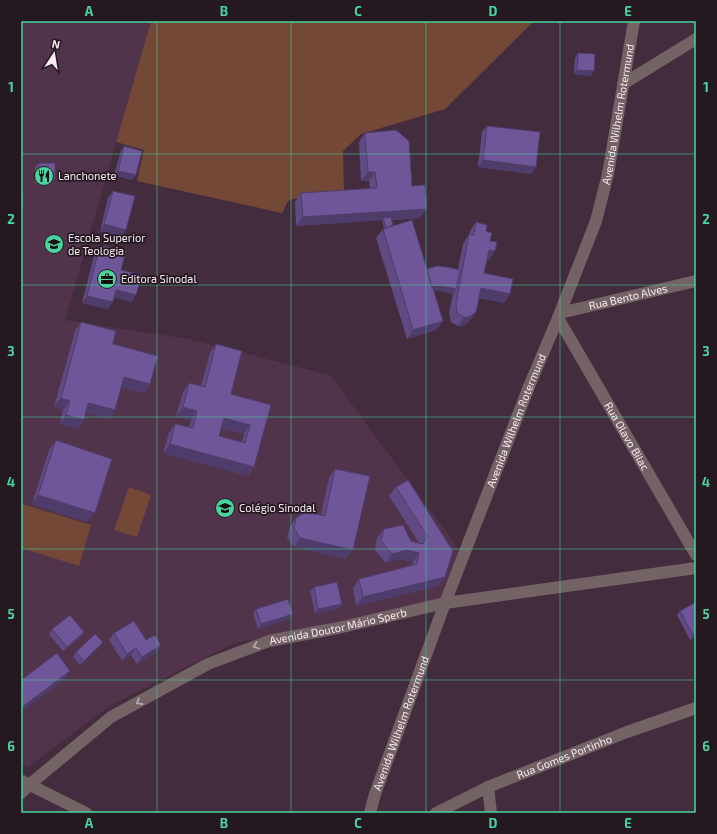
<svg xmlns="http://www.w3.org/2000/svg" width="717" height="834" viewBox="0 0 717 834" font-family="'Exo 2',sans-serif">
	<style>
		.built { fill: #51334b }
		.green { fill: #734837 }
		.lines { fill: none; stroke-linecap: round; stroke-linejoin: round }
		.minor { stroke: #736365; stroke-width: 12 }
		.wall { fill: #5f4a83; fill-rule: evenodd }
		.shaded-wall { fill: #4e3c6a }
		.building { fill: #6f5698; stroke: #4e3c6a; fill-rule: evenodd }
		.oneway { stroke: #bcadb4 }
		.grid { fill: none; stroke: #47d49e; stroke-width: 1; stroke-opacity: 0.55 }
		.labels { text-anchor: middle; stroke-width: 3.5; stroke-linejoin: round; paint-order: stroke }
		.street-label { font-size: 11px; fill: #f8e9f4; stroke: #241921 }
		.poi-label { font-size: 11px; fill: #f8e9f4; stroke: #241921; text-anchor: start }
		.neatline { fill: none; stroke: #47d49e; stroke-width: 1.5 }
		.grid-label { font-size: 13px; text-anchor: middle; font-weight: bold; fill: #47d49e }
	</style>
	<rect width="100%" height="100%" fill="#442c3f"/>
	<path class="built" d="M21 21H151L65 320 188 339 330 375 463 554 443 602 234 643 111 705 28 767 21 764Z"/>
	<g class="green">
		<path d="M151 21H534L445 109 361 134 343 151 344 194 306 195 288 201 282 213 137 181 144 150 116 142Z"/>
		<path d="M129 487 151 495 137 537 114 530Z"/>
		<path d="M22 504 91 525 79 566 21 548V508Z"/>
	</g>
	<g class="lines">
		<g class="minor">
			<path d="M623 84 696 39"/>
			<path id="s1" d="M560 313 696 281"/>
			<path id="s2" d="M558 318 696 555"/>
			<path d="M22 781 86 813"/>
			<path d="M488 787 491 813"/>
			<path id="s3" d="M21 793 29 785 111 717 208 664 269 641 338 628 445 603 696 568"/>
			<path id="s4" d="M370 813 375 794 445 603 530 384 558 318 596 221 608 174 634 21"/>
			<path id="s5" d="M436 813 488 787 627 732 696 708"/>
		</g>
	</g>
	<g class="wall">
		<path d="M578 53 591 76 574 74 575 58Z"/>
		<path d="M487 126 536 167 531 174 478 167 482 132Z"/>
		<path d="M365 133 412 186 427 209 420 218 392 220 393 225 427 269H458L463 244 469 234 470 231 476 222 486 231 490 241 489 260H487L484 273 510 294 504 303 479 298 469 322 462 326H458L451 322 449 313 453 294 436 290 434 291 443 321 436 330 407 339 376 238 383 229 384 228 382 220 296 226 295 202 301 193 370 188 369 181H361L359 142Z"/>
		<path d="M124 146 136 175 132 180 114 175 121 151Z"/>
		<path d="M39 163 55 179 51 184H35V167Z"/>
		<path d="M113 191 121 237 100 231 108 198Z"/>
		<path d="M100 245 121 270 132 302 114 297 108 309 82 303 95 252Z"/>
		<path d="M81 322 113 344 150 384 144 393 121 387 115 410 109 419 86 413 84 420 78 429 60 424 63 410 54 407 75 331Z"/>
		<path d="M216 344 231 394 271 405 254 467 248 476 163 453 169 433 175 424 189 427 191 420 176 416 183 392 189 383 201 386 210 353ZM221 428 244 434 242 442 219 436Z"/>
		<path d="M56 440 88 522 32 504 49 450Z"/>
		<path d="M335 469 346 559 294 547 287 537 290 527 296 518 321 515 329 478Z"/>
		<path d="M408 480 445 577 438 586 356 606 353 588 359 579 412 565 413 562 400 559 386 563 375 550 377 538 384 529 411 541 419 543 389 496 396 487Z"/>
		<path d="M314 587 342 604 338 609 315 614 310 591Z"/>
		<path d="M256 609 290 618 258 629 253 614Z"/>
		<path d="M680 611 696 637 690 640 677 615Z"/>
		<path d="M52 629 84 632 81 637 63 651 49 634Z"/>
		<path d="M114 633 146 640 161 645 156 652 137 664 131 655 122 661 109 640Z"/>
		<path d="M103 642 100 647 80 665 73 657 76 652Z"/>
	</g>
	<g class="shaded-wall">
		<path d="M577 70 594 71 591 76 574 74Z"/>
		<path d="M483 160 536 167 531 174 478 167Z"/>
		<path d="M118 171 136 175 132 180 114 175Z"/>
		<path d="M368 172H375L369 181H361Z"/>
		<path d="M38 179H55L51 184H35Z"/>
		<path d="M427 209 420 218 384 220 383 218 382 220 296 226 303 217Z"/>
		<path d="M104 224 126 230 121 237 100 231Z"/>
		<path d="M489 250 495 251 489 260 482 259Z"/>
		<path d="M439 286 456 289 453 294 436 290 425 292 428 288Z"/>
		<path d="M481 288 510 294 504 303 475 297Z"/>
		<path d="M116 290 136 295 132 302 111 297Z"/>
		<path d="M87 296 113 302 108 309 82 303Z"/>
		<path d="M476 312 469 322 462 326H458L464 317Z"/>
		<path d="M443 321 436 330 407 339 413 330Z"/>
		<path d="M124 377 150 384 144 393 117 386Z"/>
		<path d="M61 398 70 401 63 410 54 407Z"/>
		<path d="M88 403 115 410 109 419 82 412Z"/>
		<path d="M183 407 197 411 191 420 176 416Z"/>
		<path d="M66 415 84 420 78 429 60 424Z"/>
		<path d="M224 418 250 425 244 434 217 427Z"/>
		<path d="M170 444 254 467 248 476 163 453Z"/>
		<path d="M38 495 95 513 88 522 32 504Z"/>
		<path d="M300 538 353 550 346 559 294 547Z"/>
		<path d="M407 550 419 553 413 562 400 559 386 563 392 554Z"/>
		<path d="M445 577 438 586 356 606 363 597Z"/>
		<path d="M342 604 338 609 315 614 318 609Z"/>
		<path d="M293 614 290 618 258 629 261 624Z"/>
		<path d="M84 632 81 637 63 651 67 647Z"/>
		<path d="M696 634V637L690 640 693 635Z"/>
		<path d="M103 642 100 647 80 665Z"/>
		<path d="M161 645 156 652 137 664 142 657Z"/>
		<path d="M136 648 131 655 122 661 127 654Z"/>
		<path d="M70 671 64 680 21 712V708Z"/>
	</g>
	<g class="building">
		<path d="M578 53 595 54 594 71 577 70Z"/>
		<path d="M487 126 540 132 536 167 483 160Z"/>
		<path d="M396 130 409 141 412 186 425 185 427 209 303 217 301 193 377 188 375 172H368L365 133Z"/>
		<path d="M124 146 142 151 136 175 118 171Z"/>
		<path d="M39 163H55V179H38Z"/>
		<path d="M113 191 135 196 126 230 104 224Z"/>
		<path d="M21 192 24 195 21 198Z"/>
		<path d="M21 200 24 204 21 206Z"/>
		<path d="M391 217 393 225 386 228 383 218Z"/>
		<path d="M412 220 443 321 413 330 383 229Z"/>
		<path d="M476 222 487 225 486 231 492 233 490 241 497 242 495 251 489 250 484 273 513 279 510 294 481 288 476 312 469 317H464L457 313 456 304 469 234 474 235Z"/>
		<path d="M100 245 126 251 121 270 142 275 136 295 116 290 113 302 87 296Z"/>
		<path d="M437 266 447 267 460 270 456 289 439 286 432 287 427 269Z"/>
		<path d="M81 322 116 331 113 344 158 356 150 384 124 377 115 410 88 403 84 420 66 415 70 401 61 398Z"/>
		<path d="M216 344 242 351 231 394 271 405 254 467 170 444 175 424 193 428 197 411 183 407 189 383 205 387ZM224 418 250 425 245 443 219 436Z"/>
		<path d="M56 440 112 459 95 513 38 495Z"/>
		<path d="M335 469 370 476 353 550 300 538 294 528 296 518 305 512 325 516Z"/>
		<path d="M408 480 453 551 445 577 363 597 359 579 417 564 419 553 407 550 392 554 381 541 384 529 403 525 411 541 423 544 427 536 396 487Z"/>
		<path d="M337 582 342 604 318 609 314 587Z"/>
		<path d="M288 599 293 614 261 624 256 609Z"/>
		<path d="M696 602V634L693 635 680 611Z"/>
		<path d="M70 615 84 632 67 647 52 629Z"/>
		<path d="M134 621 146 640 155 635 161 645 142 657 136 648 127 654 114 633Z"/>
		<path d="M95 634 103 642 84 661 76 652Z"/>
		<path d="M57 653 70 671 21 708V680Z"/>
	</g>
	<defs><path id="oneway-chevron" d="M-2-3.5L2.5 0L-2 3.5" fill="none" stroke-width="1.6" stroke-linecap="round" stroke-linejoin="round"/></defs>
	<g class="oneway">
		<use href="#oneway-chevron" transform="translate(256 646) rotate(160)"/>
		<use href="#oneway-chevron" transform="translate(139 702) rotate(151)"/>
	</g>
	<path class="grid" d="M157 21V813M291 21V813M426 21V813M560 21V813M21 154H696M21 285H696M21 417H696M21 549H696M21 680H696"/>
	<defs>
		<g id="restaurant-disc" transform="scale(1)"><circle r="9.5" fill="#47d49e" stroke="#241921"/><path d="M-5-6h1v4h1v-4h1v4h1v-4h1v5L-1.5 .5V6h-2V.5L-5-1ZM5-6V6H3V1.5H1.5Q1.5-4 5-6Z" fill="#111"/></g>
		<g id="university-disc" transform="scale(1)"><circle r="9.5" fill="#47d49e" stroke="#241921"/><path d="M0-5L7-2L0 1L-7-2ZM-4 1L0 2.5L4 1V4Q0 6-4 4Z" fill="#111"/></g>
		<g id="office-disc" transform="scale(1)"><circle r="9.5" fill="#47d49e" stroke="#241921"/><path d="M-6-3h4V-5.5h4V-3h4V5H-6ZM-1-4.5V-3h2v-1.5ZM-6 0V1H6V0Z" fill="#111"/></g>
		<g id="school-disc" transform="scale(1)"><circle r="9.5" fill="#47d49e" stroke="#241921"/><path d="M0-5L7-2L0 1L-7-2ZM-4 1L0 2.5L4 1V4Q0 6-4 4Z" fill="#111"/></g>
	</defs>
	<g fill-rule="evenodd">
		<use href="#restaurant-disc" x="44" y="176"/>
		<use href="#university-disc" x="54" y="244"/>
		<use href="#office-disc" x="107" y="279"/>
		<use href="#school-disc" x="225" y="508"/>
	</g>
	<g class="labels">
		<g class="street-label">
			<text dy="4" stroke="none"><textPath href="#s4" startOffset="743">Avenida Wilhelm Rotermund</textPath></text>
			<text dy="4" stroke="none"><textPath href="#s1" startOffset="70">Rua Bento Alves</textPath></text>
			<text dy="4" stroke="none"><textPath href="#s4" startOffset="419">Avenida Wilhelm Rotermund</textPath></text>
			<text dy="4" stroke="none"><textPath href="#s2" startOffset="137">Rua Olavo Bilac</textPath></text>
			<text dy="4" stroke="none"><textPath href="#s3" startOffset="364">Avenida Doutor Mário Sperb</textPath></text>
			<text dy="4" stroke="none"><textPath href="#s4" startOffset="95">Avenida Wilhelm Rotermund</textPath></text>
			<text dy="4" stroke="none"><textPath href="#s5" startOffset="140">Rua Gomes Portinho</textPath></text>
		</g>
		<g class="poi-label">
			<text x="58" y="180">Lanchonete</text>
			<text x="68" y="242">Escola Superior<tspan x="68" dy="13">de Teologia</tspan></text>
			<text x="121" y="283">Editora Sinodal</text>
			<text x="239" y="512">Colégio Sinodal</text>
		</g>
	</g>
	<rect width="717" height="834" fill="none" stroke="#241921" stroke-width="44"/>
	<g transform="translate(54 54) rotate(12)" stroke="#241921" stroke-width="3" paint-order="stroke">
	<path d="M0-3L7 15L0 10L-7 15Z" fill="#f8e9f4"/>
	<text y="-6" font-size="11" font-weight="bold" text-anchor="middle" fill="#f8e9f4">N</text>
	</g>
	<rect x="22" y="22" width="673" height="790" class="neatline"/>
	<g class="grid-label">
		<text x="89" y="16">A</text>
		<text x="224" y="16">B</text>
		<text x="358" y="16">C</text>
		<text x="493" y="16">D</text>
		<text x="628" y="16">E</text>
		<text x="11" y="92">1</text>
		<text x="706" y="92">1</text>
		<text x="11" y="224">2</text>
		<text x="706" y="224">2</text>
		<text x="11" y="356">3</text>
		<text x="706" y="356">3</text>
		<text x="11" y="487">4</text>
		<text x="706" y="487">4</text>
		<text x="11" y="619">5</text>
		<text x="706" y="619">5</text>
		<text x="11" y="751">6</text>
		<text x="706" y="751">6</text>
		<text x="89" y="828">A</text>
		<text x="224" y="828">B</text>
		<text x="358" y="828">C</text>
		<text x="493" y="828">D</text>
		<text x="628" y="828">E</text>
	</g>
</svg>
